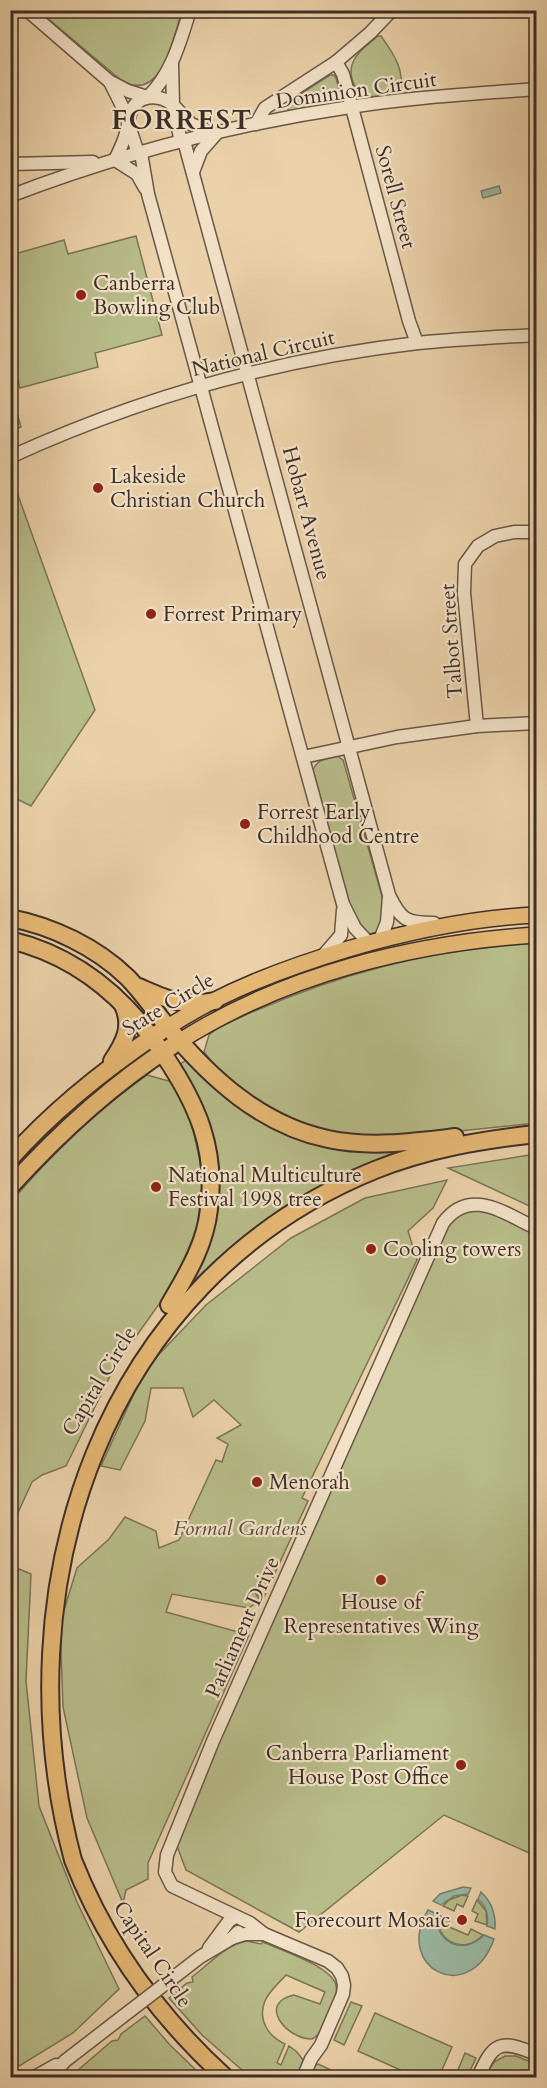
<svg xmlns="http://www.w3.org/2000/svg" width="547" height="2088" viewBox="0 0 547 2088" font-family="Cardo,serif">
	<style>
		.green { fill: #b7bc89; stroke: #7a7558; stroke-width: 1.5 }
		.water { fill: #9ab8a2; stroke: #748171; stroke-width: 1.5 }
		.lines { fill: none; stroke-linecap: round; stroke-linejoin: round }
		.minor-casing { stroke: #685748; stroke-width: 15 }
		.major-casing { stroke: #3c2e28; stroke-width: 18 }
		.highway-casing { stroke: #3c2e28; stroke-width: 20 }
		.minor { stroke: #f2e1c7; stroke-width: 12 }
		.major { stroke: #e6b874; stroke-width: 15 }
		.highway { stroke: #e6b874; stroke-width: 16 }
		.minor-bridge-casing { stroke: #685748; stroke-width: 15; stroke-linecap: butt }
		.minor-bridge { stroke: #f2e1c7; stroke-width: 12 }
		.poi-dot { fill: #8f2418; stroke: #f2e1c7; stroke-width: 2 }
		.labels { text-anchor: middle; stroke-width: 4.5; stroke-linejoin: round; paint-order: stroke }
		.street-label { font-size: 21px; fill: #3c2e28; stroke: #f2e1c7 }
		.poi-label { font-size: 21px; fill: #3c2e28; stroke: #f2e1c7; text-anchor: start }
		.park-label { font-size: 21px; font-style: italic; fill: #554a3b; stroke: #f2e1c7 }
		.district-label { font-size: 27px; font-weight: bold; letter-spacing: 1.5px; fill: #3c2e28; stroke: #f2e1c7 }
	</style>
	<rect width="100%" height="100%" fill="#ebd1a9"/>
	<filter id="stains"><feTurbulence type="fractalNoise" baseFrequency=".00333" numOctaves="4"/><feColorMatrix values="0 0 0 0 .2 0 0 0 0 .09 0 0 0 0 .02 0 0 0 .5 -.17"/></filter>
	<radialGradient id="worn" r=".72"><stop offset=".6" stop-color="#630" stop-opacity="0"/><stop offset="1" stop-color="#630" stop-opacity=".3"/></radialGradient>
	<g class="green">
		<path d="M39 11H182C173 37 163 103 122 81Z"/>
		<path d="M378 36H381C395 56 404 68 401 94 383 97 358 102 352 79 350 72 351 66 354 60 359 50 370 43 378 36Z"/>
		<path d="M330 75H334L336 78 342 99 339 103 292 111 288 110V102Z"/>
		<path d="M136 236 162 335 95 353 98 367 20 388 11 352V255L64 240 68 254Z"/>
		<path d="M10 388 21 427 11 431H10Z"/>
		<path d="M14 484 95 710 31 806 11 796 10 485Z"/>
		<path d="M337 756 343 760 386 910 381 931 366 935 353 920 313 770C317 759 327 759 337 756Z"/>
		<path d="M536 943V1123L392 1138 323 1132 263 1107 220 1072 204 1052 209 1035 218 1028C317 980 426 948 536 943Z"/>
		<path d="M186 1060 231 1099 269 1124 417 1146C387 1158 357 1170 328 1185 279 1209 235 1242 196 1279L193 1277 215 1208 179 1065Z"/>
		<path d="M147 1075 172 1082 191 1120 203 1176 197 1229 172 1286 115 1366 66 1466 42 1475 32 1482 11 1528V1202C52 1154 95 1112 147 1075Z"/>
		<path d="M536 1154V1209L448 1168Z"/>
		<path d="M447 1180 433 1208 408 1231 417 1260 302 1498 308 1501 264 1597 256 1594 260 1600 249 1608 172 1594 166 1612 249 1635 148 1863V1879L126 1890 123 1903 87 1818 63 1707 60 1623 77 1568 109 1539 125 1517 156 1531 159 1548 179 1540 216 1460 222 1462 228 1444 217 1438 241 1425 214 1400 193 1417 183 1388H151L145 1421 120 1470 101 1466 145 1369 206 1305 291 1238 365 1198Z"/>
		<path d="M466 1204 536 1230V1856L444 1815 299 1932 186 1870 174 1838 443 1223Z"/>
		<path d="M19 1569 31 1574 26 1681 39 1806 77 1902 119 1989 73 2033 11 2071 10 1587Z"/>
		<path d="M462 1895 468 1896 463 1907 457 1904 454 1911 443 1906 449 1900Z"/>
		<path d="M477 1900 486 1911 487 1925 475 1921 478 1914 472 1911Z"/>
		<path d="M438 1915 450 1920 447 1926 468 1935 471 1929 483 1935C465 1955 435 1942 438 1915Z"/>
		<path d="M247 1941 261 1944 263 1942C280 1950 331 1966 336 1985 338 1994 333 2003 329 2012 325 2022 322 2034 312 2039 286 2039 257 2003 294 1995L320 2004 325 1992 286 1975C279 1983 269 1991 265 2001 257 2020 269 2037 285 2044L277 2063 281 2065 289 2046 297 2052 303 2060 299 2077H250L202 2035 169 1998 187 1983 193 1982 192 1977C208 1965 227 1944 247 1941Z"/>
		<path d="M351 2002 362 2006 344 2045 334 2040Z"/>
		<path d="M375 2013 452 2047 439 2077H416L358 2051Z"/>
		<path d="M145 2016 170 2045 203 2077H70L112 2041 118 2040 121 2034Z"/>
		<path d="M465 2053 476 2058 467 2077H455Z"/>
		<path d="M505 2056H516L536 2064V2077H518L501 2070 498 2077H485L494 2062Z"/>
		<path d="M318 2064 331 2070V2077L313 2078 312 2072 315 2065Z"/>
	</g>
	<g class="water">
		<path d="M499 186 501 193 483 198 481 191Z"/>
		<path d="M463 1887 471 1888 468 1894 454 1896 441 1905 433 1901 440 1894Z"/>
		<path d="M481 1892C492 1902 496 1914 495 1929L487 1926C489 1915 486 1906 478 1899Z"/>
		<path d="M428 1910 437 1914C434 1943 464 1956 484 1935L494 1939C470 2007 393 1969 428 1910Z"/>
	</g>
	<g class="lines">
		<g class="minor-casing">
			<g id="minor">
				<path d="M27 10 109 81 128 91 147 97"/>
				<path d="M336 62 343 74 409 321 417 343"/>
				<path d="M172 64 173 105 191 124 216 134 201 151 193 172"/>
				<path d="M110 82 123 108 138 153"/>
				<path d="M148 97C172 73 180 42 190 10"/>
				<path d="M256 124 265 108 336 62 370 33 392 10"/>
				<path d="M184 141 389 895C401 920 406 923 434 923"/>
				<path d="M141 153 148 194 343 904 355 928 369 943"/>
				<path d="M10 164 93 162"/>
				<path d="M145 188 137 174 115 160C119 151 124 142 126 133 128 127 128 120 130 114 136 94 159 93 173 105L181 142"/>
				<path d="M10 196C120 154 234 124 350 107 412 97 474 94 536 89"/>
				<path d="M10 457C139 398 277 359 418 343 457 339 497 337 536 335"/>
				<path d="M477 726 464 593 465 564 478 546 495 536 514 532H536"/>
				<path d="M303 757 397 737 477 726 536 723"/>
				<path d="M380 940 387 922 389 896"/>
				<path d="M322 957 341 935 343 910"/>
				<path d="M264 1934 250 1923 172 1886 165 1872 167 1855 213 1741 443 1223C470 1186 505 1214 536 1228"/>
				<path d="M232 1938 245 1934H264L328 1961 337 1968 342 1976 344 1985 343 1994 321 2045 311 2059 303 2078"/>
				<path d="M209 1948 229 1921 235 1917"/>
				<path d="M178 1974 200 1957 232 1938 238 1932"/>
				<path d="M33 2078 56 2065"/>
				<path d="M50 2078 65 2061 122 2017"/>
				<path d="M478 2078C493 2042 500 2039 536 2054"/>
			</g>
		</g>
		<g class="major-casing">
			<g id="major">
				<path d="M168 1027C223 991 285 968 348 949 410 931 472 918 536 915"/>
				<path d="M180 1041C286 974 413 943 536 935"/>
			</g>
		</g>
		<g class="highway-casing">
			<g id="highway">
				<path d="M10 918C52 926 96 947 127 977 142 992 154 1010 167 1026 210 1078 261 1125 328 1139 370 1148 414 1142 455 1137"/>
				<path d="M10 940C77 956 127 999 164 1055 197 1104 217 1149 209 1209 205 1246 187 1274 169 1305"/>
				<path d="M139 987C169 1000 182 1007 215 1001"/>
				<path d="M112 1061C124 1043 133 1027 123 1005"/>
				<path d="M10 1159C54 1109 105 1069 160 1032"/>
				<path d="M10 1187C58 1134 111 1085 172 1046"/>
				<path d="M226 2078C160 2018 106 1944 73 1860 0 1586 103 1280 375 1170 427 1149 481 1140 536 1134"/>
			</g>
		</g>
		<use href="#minor" class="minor"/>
		<use href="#major" class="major"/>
		<use href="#highway" class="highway"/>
		<g class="minor-bridge-casing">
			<path id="minor-bridge" d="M122 2017 178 1974"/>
		</g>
		<use href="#minor-bridge" class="minor-bridge"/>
	</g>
	<g class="poi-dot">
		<circle cx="81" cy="295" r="6"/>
		<circle cx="98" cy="488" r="6"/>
		<circle cx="151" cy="614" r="6"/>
		<circle cx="245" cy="824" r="6"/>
		<circle cx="156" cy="1187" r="6"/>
		<circle cx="371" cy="1249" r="6"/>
		<circle cx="257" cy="1482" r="6"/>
		<circle cx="381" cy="1580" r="6"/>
		<circle cx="461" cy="1765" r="6"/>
		<circle cx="462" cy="1920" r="6"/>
	</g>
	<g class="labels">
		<g class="street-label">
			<text transform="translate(356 90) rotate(-8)" y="7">Dominion Circuit</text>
			<text transform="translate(396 197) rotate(75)" y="7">Sorell Street</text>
			<text transform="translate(263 353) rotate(-13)" y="7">National Circuit</text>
			<text transform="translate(307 513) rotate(75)" y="7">Hobart Avenue</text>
			<text transform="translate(451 641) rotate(-94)" y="7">Talbot Street</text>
			<text transform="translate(168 1004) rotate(-31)" y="7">State Circle</text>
			<text transform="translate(99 1381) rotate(-59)" y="7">Capital Circle</text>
			<text transform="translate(242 1627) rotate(-66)" y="7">Parliament Drive</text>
			<text transform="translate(153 1954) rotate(56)" y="7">Capital Circle</text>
		</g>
		<g class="poi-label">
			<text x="93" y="290">Canberra<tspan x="93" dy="24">Bowling Club</tspan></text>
			<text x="110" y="483">Lakeside<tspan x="110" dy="24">Christian Church</tspan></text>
			<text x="163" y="621">Forrest Primary</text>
			<text x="257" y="819">Forrest Early<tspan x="257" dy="24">Childhood Centre</tspan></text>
			<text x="168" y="1182">National Multiculture<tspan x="168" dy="24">Festival 1998 tree</tspan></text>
			<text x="383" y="1256">Cooling towers</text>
			<text x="269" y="1489">Menorah</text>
			<text x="381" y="1609" text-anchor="middle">House of<tspan x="381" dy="24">Representatives Wing</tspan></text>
			<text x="449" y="1760" text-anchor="end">Canberra Parliament<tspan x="449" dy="24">House Post Office</tspan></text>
			<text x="450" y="1927" text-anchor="end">Forecourt Mosaic</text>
		</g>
		<g class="park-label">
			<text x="240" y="1535">Formal Gardens</text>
		</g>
		<g class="district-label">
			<text x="182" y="129">FORREST</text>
		</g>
	</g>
	<rect width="547" height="2088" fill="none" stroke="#ebd1a9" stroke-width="36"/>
	<rect x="12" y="12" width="523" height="2064" fill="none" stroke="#3c2e28" stroke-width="3"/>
	<rect x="18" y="18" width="511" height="2052" fill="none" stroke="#3c2e28" stroke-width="1.5"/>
	<rect width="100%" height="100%" filter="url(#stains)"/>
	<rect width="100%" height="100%" fill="url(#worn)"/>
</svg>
